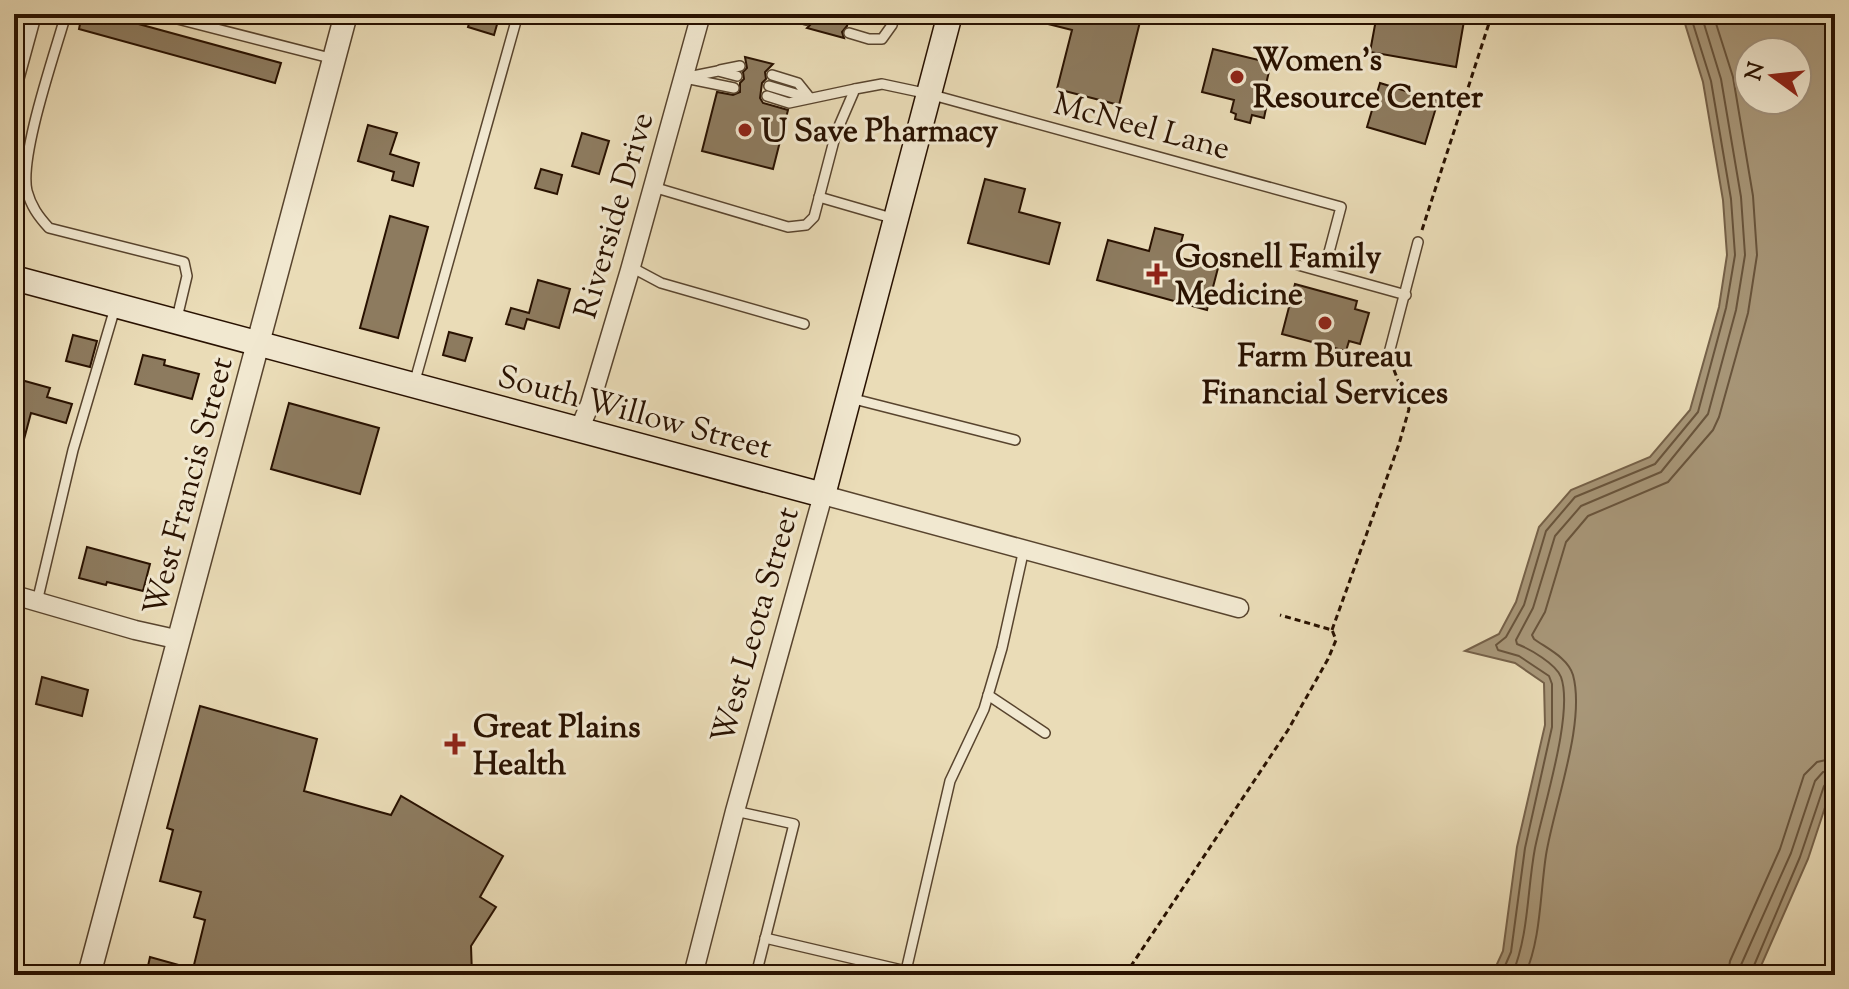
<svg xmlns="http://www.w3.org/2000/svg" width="1849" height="989" viewBox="0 0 1849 989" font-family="'Sorts Mill Goudy',serif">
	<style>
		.water { fill: #a89779; stroke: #756149; stroke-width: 2; fill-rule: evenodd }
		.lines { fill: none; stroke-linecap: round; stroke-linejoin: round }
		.shore { stroke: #68543c; stroke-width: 2 }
		.building { fill: #8d7b5f; stroke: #281100; stroke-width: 2 }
		.service-casing { stroke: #58442e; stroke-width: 12 }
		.minor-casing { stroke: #58442e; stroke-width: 21 }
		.tertiary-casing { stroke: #58442e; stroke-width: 25 }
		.secondary-casing { stroke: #281100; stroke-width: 27 }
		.path { stroke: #281100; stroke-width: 3; stroke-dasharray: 6 4; stroke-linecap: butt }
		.service { stroke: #f1e8d0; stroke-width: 9 }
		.minor { stroke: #f1e8d0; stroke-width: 18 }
		.tertiary { stroke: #f1e8d0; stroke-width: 22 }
		.secondary { stroke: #f1e8d0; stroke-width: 24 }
		.poi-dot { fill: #8f2418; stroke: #f1e8d0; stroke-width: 3 }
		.labels { text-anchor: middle; stroke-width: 6; stroke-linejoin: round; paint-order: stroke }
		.poi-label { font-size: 32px; font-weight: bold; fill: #281100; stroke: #f1e8d0; text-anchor: start }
		.street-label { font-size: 32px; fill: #281100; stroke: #f1e8d0 }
	</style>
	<rect width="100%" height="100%" fill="#eadcb7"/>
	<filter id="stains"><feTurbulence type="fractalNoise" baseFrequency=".0025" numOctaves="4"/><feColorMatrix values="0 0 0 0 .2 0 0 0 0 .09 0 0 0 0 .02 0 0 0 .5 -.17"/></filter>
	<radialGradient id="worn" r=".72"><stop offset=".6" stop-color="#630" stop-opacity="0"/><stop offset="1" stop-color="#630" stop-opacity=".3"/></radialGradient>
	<path class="water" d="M1682 14H1835V777L1808 859 1757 975H1492L1503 951 1517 847 1545 725 1544 683 1515 663 1465 651 1499 634 1516 602 1539 527 1571 490 1650 457 1690 410 1719 307 1727 255 1723 200 1703 82ZM1749 52H1797V100H1749Z"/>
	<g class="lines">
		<g class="shore">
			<path d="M1501 975 1511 952 1525 848 1552 727V684L1549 676 1519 656 1498 650 1496 645 1506 637 1524 605 1546 531 1575 497 1655 464 1698 412 1726 308 1735 255 1731 199 1711 81 1690 14"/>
			<path d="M1512 975C1529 935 1527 890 1535 848 1543 808 1574 713 1561 677 1556 664 1530 649 1517 644L1516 640 1533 608 1555 536 1581 506 1661 472 1708 414 1736 310 1745 255 1741 197 1721 79 1701 14"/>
			<path d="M1525 975C1541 939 1540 894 1546 855 1554 805 1586 723 1573 675 1568 658 1548 649 1534 639L1532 635 1545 612 1566 542 1588 516 1668 482 1713 430 1719 417 1748 313 1757 255 1753 196 1733 77 1713 14"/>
			<path d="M1728 975 1730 961 1780 849 1804 775 1817 762 1835 758"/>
			<path d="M1740 975 1741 965 1791 853 1815 781 1823 772 1835 770"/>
			<path d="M1750 975 1800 857 1824 786 1828 781 1835 780"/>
		</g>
	</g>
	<g class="building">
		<path d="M82 14H102L281 63 275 83 79 29Z"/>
		<path d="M472 14H500L494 35 468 27Z"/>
		<path d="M810 14H850L847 26 842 32 844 38 807 28 813 22Z"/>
		<path d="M1033 14H1142L1119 105 1057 89 1072 30 1032 20Z"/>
		<path d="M1377 14H1452L1451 19 1464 21 1456 67 1370 52Z"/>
		<path d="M1213 49 1271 63 1263 97 1268 99 1264 118 1252 115 1250 123 1235 119 1236 114 1231 112 1234 100 1202 92Z"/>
		<path d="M745 57 773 64 765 72 766 79 762 83 760 98 763 103 788 110 773 169 702 151 717 92 733 95 740 92V83L744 79 743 72 747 68Z"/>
		<path d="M1380 83 1438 101 1425 144 1367 127Z"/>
		<path d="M368 125 397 133 390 154 419 163 413 186 392 180 394 172 358 161Z"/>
		<path d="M582 133 609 141 599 174 572 166Z"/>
		<path d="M541 169 562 175 557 194 535 188Z"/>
		<path d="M985 179 1025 189 1019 212 1060 223 1049 264 968 243Z"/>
		<path d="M390 216 428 227 398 338 360 328Z"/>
		<path d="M1155 228 1183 235 1177 257 1218 268 1207 310 1097 280 1108 240 1149 251Z"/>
		<path d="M538 280 570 289 559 328 527 319 524 329 506 324 511 308 529 313Z"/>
		<path d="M1295 284 1357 301 1355 309 1369 313 1360 344 1349 341 1346 351 1282 334Z"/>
		<path d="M449 332 472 338 465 361 443 355Z"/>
		<path d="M73 335 97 341 90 367 66 361Z"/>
		<path d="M143 355 165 360 164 365 199 374 192 399 135 384Z"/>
		<path d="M14 378 50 388 47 397 72 404 66 423 31 413 19 458H14Z"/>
		<path d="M289 403 379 428 360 494 271 469Z"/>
		<path d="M87 547 150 564 143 591 107 582 106 585 79 578Z"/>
		<path d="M42 677 88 690 82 716 36 704Z"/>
		<path d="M200 706 317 739 304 791 391 815 401 796 503 856 480 897 496 907 471 946 472 975H146L150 957 193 969 205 920 194 917 201 892 160 881 173 830 167 828Z"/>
	</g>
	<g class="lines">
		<g class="service-casing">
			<g id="service">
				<path d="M66 14C55 53 19 156 27 191 31 206 38 216 49 228L184 262 187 276 177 318"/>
				<path d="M158 14 334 59"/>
				<path d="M791 14 806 20"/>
				<path d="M849 33 869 39H882L892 25 895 14"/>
				<path d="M720 70 740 66"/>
				<path d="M772 75 798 83 810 98"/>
				<path d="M683 78 718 71 737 76"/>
				<path d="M690 79 734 88"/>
				<path d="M769 86 806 97"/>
				<path d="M767 96 789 103 855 89"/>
				<path d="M653 187 788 227 806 225 814 217 836 133 855 89 882 84 929 94 1341 207 1324 271"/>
				<path d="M819 197 895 219"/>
				<path d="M1298 265 1406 295"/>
				<path d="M631 267 661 283 804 324"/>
				<path d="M1388 357 1418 242"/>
				<path d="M414 384 518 14"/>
				<path d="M850 398 1015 440"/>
				<path d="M37 602 73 450 115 308"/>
				<path d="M988 695 1045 733"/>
				<path d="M735 811 794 824 756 975"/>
				<path d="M765 938 906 971"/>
				<path d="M905 975 950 781 984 709 1002 648 1024 549"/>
			</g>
		</g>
		<g class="minor-casing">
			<g id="minor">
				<path d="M14 80 32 14"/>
				<path d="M579 430 590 404 630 270 701 14"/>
				<path d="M14 595 135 630 180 640"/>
				<path d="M693 975 735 811 823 495 1239 608"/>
			</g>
		</g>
		<g class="tertiary-casing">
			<path id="tertiary" d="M89 975 346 14"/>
		</g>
		<g class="secondary-casing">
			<path id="secondary" d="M14 278 823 495 950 14"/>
		</g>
		<g class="path">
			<path d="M1422 230 1492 14"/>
			<path d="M1332 630 1399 444 1409 409 1394 370"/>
			<path d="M1125 975 1288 730 1328 659 1336 640 1332 630 1280 615"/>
		</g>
		<use href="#service" class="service"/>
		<use href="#minor" class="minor"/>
		<use href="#tertiary" class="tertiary"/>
		<use href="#secondary" class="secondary"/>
	</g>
	<g class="poi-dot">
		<circle cx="1237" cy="77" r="8"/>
		<circle cx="745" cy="130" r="8"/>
		<path d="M1153 262h8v8h8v8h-8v8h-8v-8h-8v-8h8z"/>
		<circle cx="1325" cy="323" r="8"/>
		<path d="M451 732h8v8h8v8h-8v8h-8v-8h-8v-8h8z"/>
	</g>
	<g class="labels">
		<g class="poi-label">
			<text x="1253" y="70">Women's<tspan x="1253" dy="37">Resource Center</tspan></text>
			<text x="761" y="141">U Save Pharmacy</text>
			<text x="1175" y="267">Gosnell Family<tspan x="1175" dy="37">Medicine</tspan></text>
			<text x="1325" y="366" text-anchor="middle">Farm Bureau<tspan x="1325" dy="37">Financial Services</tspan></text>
			<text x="473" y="737">Great Plains<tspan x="473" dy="37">Health</tspan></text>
		</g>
		<g class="street-label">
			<text transform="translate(1142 125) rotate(15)" y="11">McNeel Lane</text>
			<text transform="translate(613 215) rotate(-74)" y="11">Riverside Drive</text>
			<text transform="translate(635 411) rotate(15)" y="11">South Willow Street</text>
			<text transform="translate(187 486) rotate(-75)" y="11">West Francis Street</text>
			<text transform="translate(754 625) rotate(-74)" y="11">West Leota Street</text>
		</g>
	</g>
	<rect width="1849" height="989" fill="none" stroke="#eadcb7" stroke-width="48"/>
	<rect x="16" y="16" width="1817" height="957" fill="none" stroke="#281100" stroke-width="4"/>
	<rect x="24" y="24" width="1801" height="941" fill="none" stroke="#281100" stroke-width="2"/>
	<g transform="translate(1773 76) rotate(285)"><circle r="38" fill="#f1e8d0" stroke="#a1927d" stroke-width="2"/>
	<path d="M0-6L14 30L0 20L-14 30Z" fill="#8f2418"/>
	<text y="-12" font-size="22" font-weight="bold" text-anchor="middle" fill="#281100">N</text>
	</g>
	<rect width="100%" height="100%" filter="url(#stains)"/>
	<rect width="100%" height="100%" fill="url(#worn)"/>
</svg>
